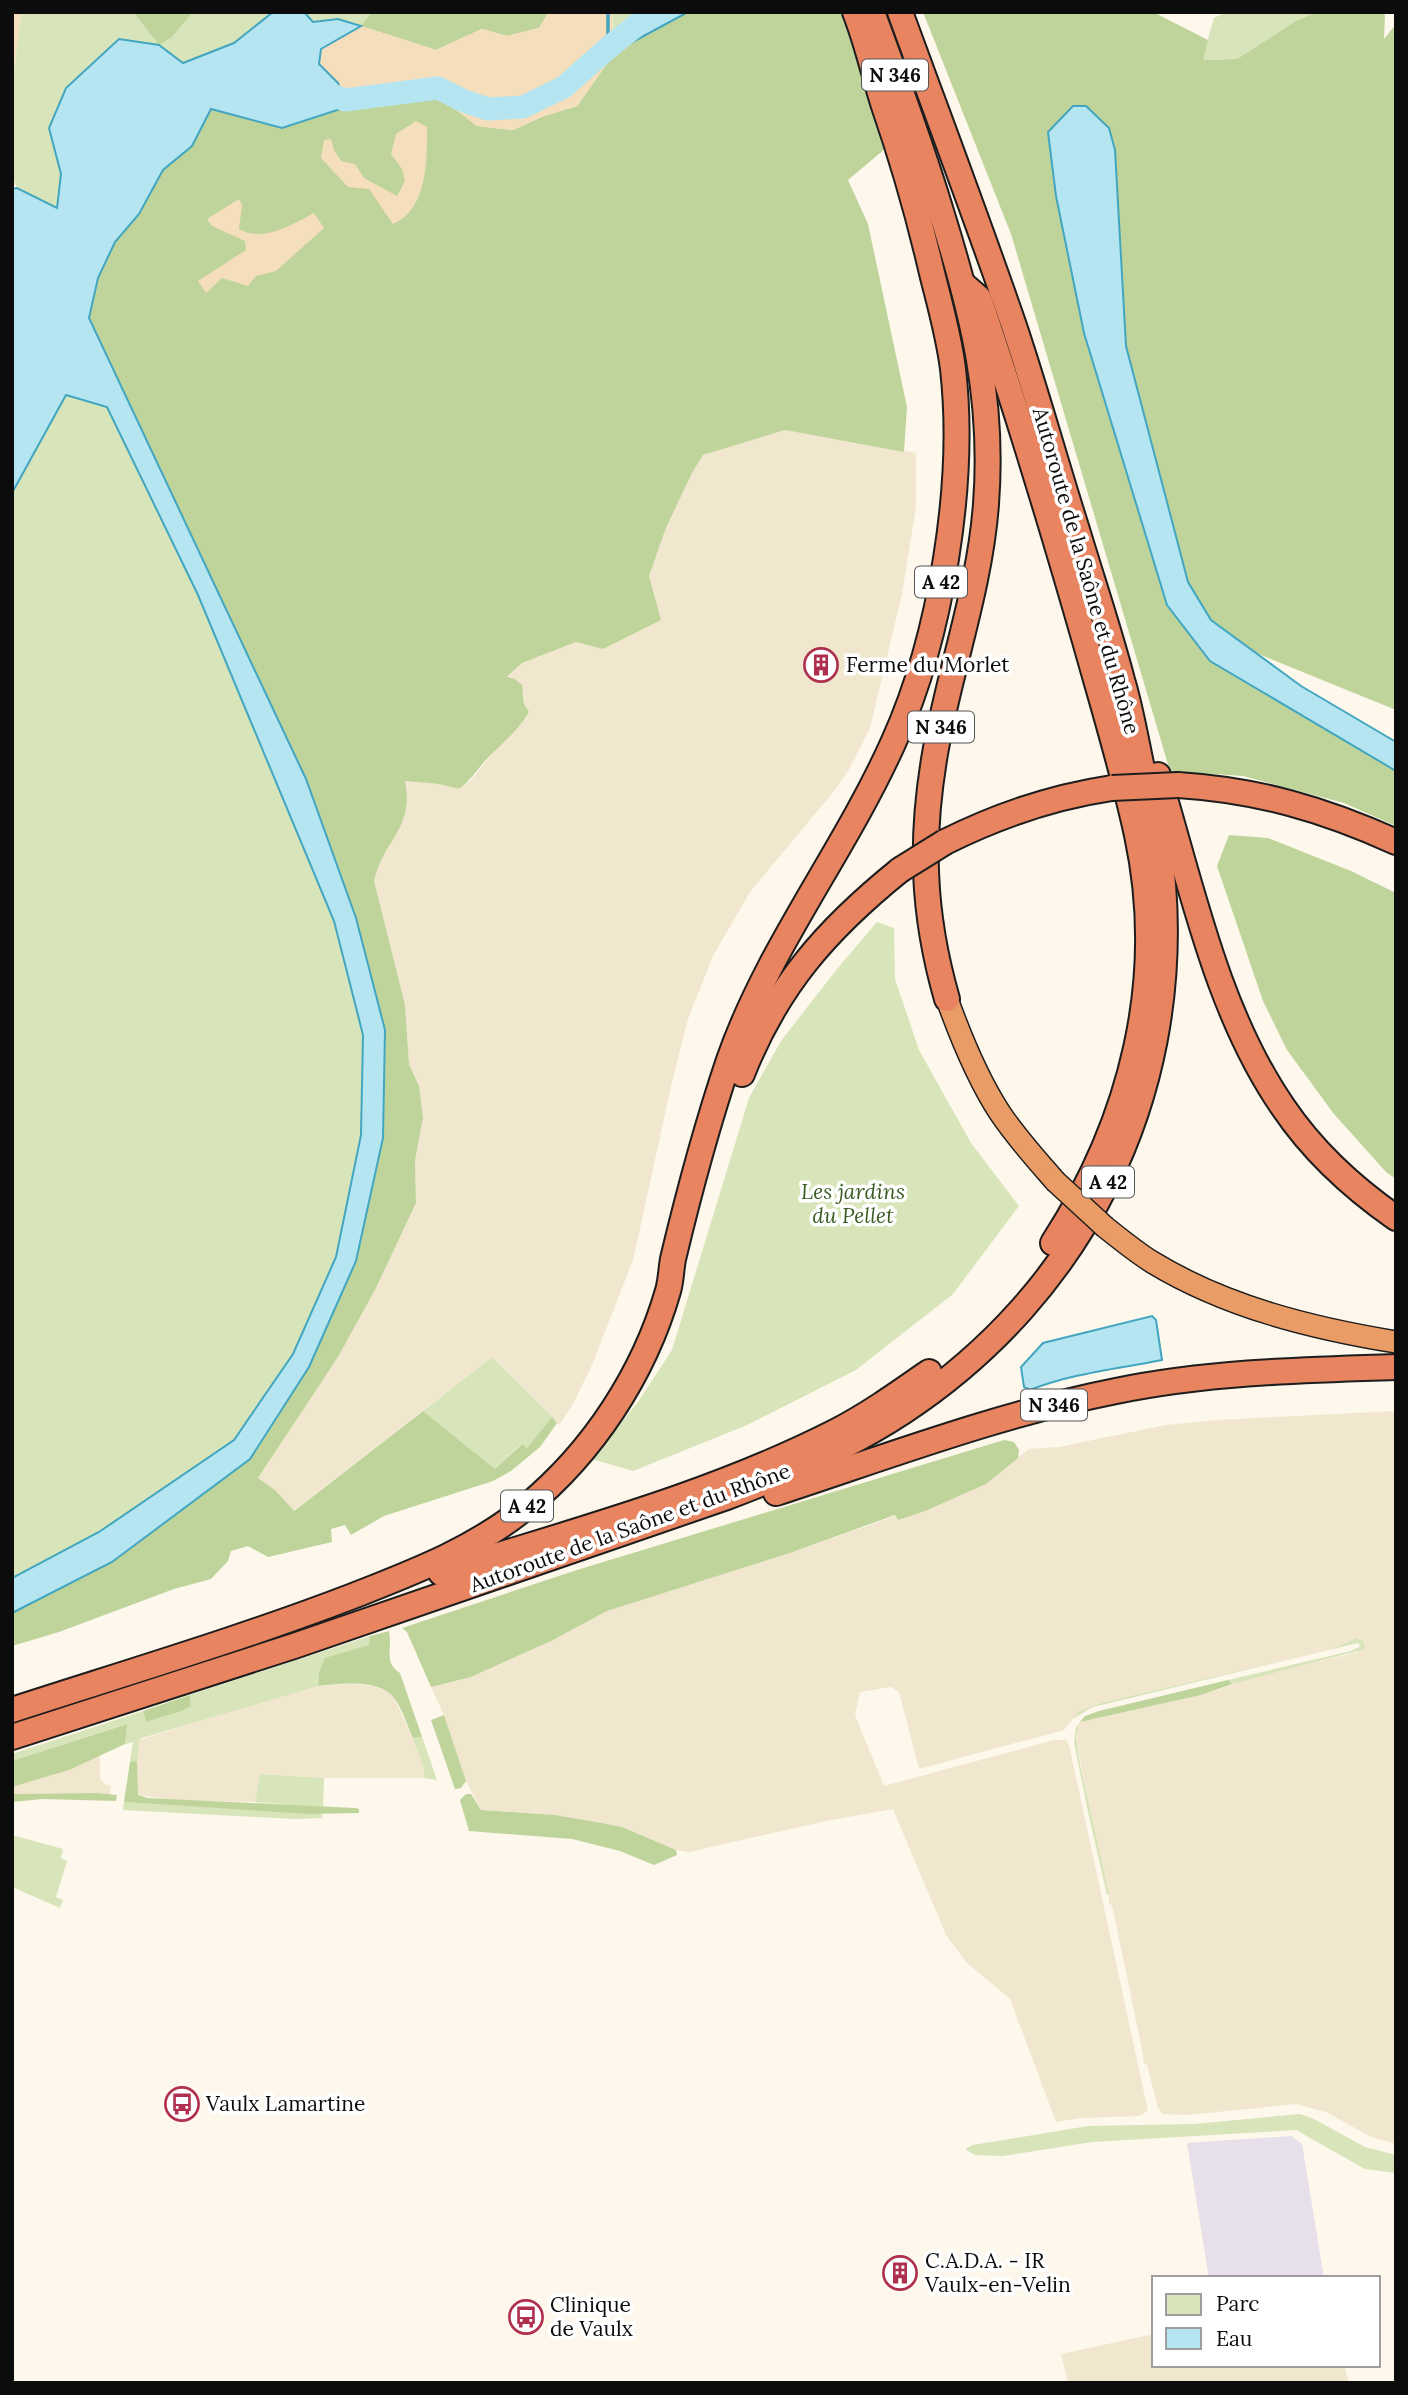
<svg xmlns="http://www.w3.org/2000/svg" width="1408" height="2395" viewBox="0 0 1408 2395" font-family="Lora,serif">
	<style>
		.industrial { fill: #e7e0ea }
		.farmland { fill: #f1e7ce }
		.green { fill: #d8e4b9 }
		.forest { fill: #bfd49a }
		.sand { fill: #f5debc }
		.water { fill: #b5e5f0; stroke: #42a6c1; stroke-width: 2 }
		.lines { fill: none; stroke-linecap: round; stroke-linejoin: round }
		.stream { stroke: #42a6c1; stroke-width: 3.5 }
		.river { stroke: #b5e5f0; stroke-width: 23 }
		.trunk-casing { stroke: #1d1d1d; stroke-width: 24 }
		.motorway-casing { stroke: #1d1d1d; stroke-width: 28 }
		.trunk { stroke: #ea9c66; stroke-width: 21 }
		.motorway { stroke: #e88460; stroke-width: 24 }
		.trunk-bridge-casing { stroke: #1d1d1d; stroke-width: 24; stroke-linecap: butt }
		.motorway-bridge-casing { stroke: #1d1d1d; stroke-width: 28; stroke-linecap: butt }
		.trunk-bridge { stroke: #ea9c66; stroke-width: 21 }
		.motorway-bridge { stroke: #e88460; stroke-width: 24 }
		.labels { text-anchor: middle; stroke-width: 7; stroke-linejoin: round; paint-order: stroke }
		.shield { fill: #fff; stroke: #555; stroke-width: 2 }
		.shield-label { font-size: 19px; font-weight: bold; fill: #0c0c0c }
		.street-label { font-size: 21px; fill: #0c0c0c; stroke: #fff }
		.poi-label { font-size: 21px; fill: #0c0c0c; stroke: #fff; text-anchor: start }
		.park-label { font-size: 21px; font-style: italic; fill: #395d22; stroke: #fff }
	</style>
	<rect width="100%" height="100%" fill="#fdf7ec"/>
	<path class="industrial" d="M1291 2136 1302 2144 1324 2278H1209L1187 2143Z"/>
	<g class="farmland">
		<path d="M785 430 916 453V507L902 594 870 728 848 771 835 790 750 892 713 956 688 1019 672 1082 633 1260 592 1365 573 1404 559 1425 492 1357 293 1511 275 1490 258 1478 338 1357 375 1290 416 1203 415 1161 423 1118 419 1086 409 1064 405 1005 374 881 378 864 389 847 407 788 405 781 439 784 459 789 470 781 498 747 524 704V695L507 678 522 663 576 642 603 649 649 576 666 528 692 473 703 455Z"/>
		<path d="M1396 1411V2144L1371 2137 1326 2112 1296 2104 1187 2115 1163 2114 1158 2108 1147 2065 1144 2064 1143 2054 1112 1905 1109 1904V1894L1091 1817 1076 1737 1080 1722 1201 1695 1248 1679 1358 1652 1364 1642 1357 1638 1329 1650 1104 1702 1079 1711 1064 1730 919 1769 899 1692 891 1687 860 1692 855 1715 884 1786 1054 1740H1066L1069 1745 1148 2111 1139 2116 1081 2118 1056 2122 1010 1999 966 1962 946 1935 893 1809 831 1820 689 1852 676 1850 622 1827 602 1823 555 1815 481 1810 465 1779 444 1715 431 1687 471 1677 551 1641 607 1611 790 1553 986 1484 998 1472 1029 1449 1059 1447 1166 1425 1217 1420Z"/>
		<path d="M351 1684 373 1686 385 1690 394 1698 413 1738 424 1769V1778H324L260 1774 255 1802 176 1800 138 1795 136 1756 139 1740 299 1690 318 1686Z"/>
		<path d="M100 1755V1779L105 1784 111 1786 110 1794 97 1793 12 1794V1787L69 1770Z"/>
		<path d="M1154 2334V2365H1344L1349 2383H1068L1061 2354Z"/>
	</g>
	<g class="green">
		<path d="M21 12H133L159 45 171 38 193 12H273L234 43 183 63 159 45 66 88 49 128 61 174 57 208 17 188 12 177V88Z"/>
		<path d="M304 12H372L361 26 338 19 313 22Z"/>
		<path d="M612 12H643L613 39Z"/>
		<path d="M1226 12H1317L1296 21 1237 59 1202 60 1214 18Z"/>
		<path d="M66 395 107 407 198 595 334 921 363 1035 361 1135 336 1257 293 1354 234 1440 99 1532 12 1578V493Z"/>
		<path d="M877 922 894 928 895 979 919 1050 971 1143 1019 1206 953 1294 856 1370 745 1426 633 1471 592 1459 638 1402 672 1350 749 1098 781 1041 837 969Z"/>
		<path d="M492 1357 552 1417 527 1448 521 1444 495 1469 423 1411Z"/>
		<path d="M370 1636V1645L325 1659 319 1672 318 1686 142 1738 139 1740 137 1762H130L133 1742 125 1744 126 1724 12 1761V1754L143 1711 146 1722 182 1711 191 1706 190 1695Z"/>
		<path d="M1357 1638 1364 1642 1365 1649 1232 1684 1228 1680 1351 1651 1361 1646 1358 1643 1093 1707 1072 1719 1079 1711 1104 1702 1329 1650Z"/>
		<path d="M1080 1722 1076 1737 1080 1764 1109 1894 1107 1895 1088 1812 1074 1742 1076 1728Z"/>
		<path d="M422 1737 437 1780 424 1778V1769L413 1738Z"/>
		<path d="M260 1774 324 1778 323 1807 255 1802Z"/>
		<path d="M124 1802 322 1814V1818L295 1819 123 1810Z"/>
		<path d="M12 1835 63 1849 61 1858 67 1861 56 1897 63 1900 60 1908 12 1887Z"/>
		<path d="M1300 2114 1314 2119 1365 2147 1396 2155V2173L1365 2169 1296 2130 1092 2142 1003 2156 975 2155 966 2150 967 2148 973 2145 1088 2126 1194 2124Z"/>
	</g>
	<g class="forest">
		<path d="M133 12H193L171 38 159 45Z"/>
		<path d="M372 12H549L539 28 507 36 482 29 436 50 361 26Z"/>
		<path d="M688 12H844L886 148 848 180 868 224 907 407 904 452 785 430 703 455 692 473 666 528 649 576 661 620 603 649 576 642 522 663 507 677 515 679 522 685 524 704 529 712C518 731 500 745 485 761 476 771 470 781 459 789L439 784 405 781C415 827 383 841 374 881L405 1005 409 1064 419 1086 423 1118 415 1161 416 1203 375 1290 338 1357 258 1478 275 1490 294 1511 423 1411 495 1469 522 1444 527 1448 552 1417 557 1423 540 1447 511 1471 493 1481 384 1516 351 1535 345 1525 331 1529 332 1542 268 1557 248 1546 231 1551 228 1561 211 1579 174 1589 59 1632 12 1646V1613L112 1562 309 1367 356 1261 383 1138 356 918 306 779 89 318 98 278 115 242 139 214 163 170 192 146 211 109 282 128 359 103 406 97 434 98 458 111 477 126 513 130 544 116 577 106 616 51Z"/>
		<path d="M923 12H1153L1208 40 1203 60 1237 59 1296 21 1317 12H1381L1385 15 1384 39 1396 24V710L1256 653 1211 620 1188 582 1126 346 1115 150 1056 196 1084 333 1167 605 1210 661 1396 771V826L1344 803 1243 776 1170 771 1011 234Z"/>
		<path d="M1229 835 1268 838 1351 871 1396 893V1179L1386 1172 1334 1114 1287 1050 1263 1001 1217 866Z"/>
		<path d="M1004 1440 1014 1442 1019 1450 1018 1458 986 1484 925 1511 898 1520 895 1515 790 1553 607 1611 551 1641 471 1677 431 1687 407 1632 402 1628 577 1570Z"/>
		<path d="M389 1631C393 1648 383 1662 400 1673L422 1737 413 1738C407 1725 403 1710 394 1698 378 1678 341 1684 318 1686L319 1672 325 1658 369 1645 370 1636Z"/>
		<path d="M1228 1680 1232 1684 1201 1695 1080 1722 1085 1716 1099 1711Z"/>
		<path d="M190 1695 191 1706 182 1711 146 1722 143 1711Z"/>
		<path d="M444 1715 466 1781 461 1788 455 1789 431 1720Z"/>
		<path d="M127 1724 125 1744 69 1770 12 1787V1761Z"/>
		<path d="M134 1761 137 1762 138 1795 148 1798 355 1808 359 1809V1813L309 1814 124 1802 130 1762Z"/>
		<path d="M97 1793 117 1795 116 1801 43 1799 12 1802V1794Z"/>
		<path d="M466 1794H471L481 1810 555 1815 602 1823 622 1827 676 1850 677 1855 654 1865 620 1851 572 1839 469 1831 460 1800Z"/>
	</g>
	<g class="sand">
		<path d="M12 12H21L12 88Z"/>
		<path d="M549 12H612L613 39 616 51 577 106 544 116 513 130 477 126 458 111 434 98 406 97 359 103 345 100 338 83 319 65 321 49 361 26 436 50 482 29 507 36 539 28Z"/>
		<path d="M416 121 427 127C427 160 428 209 393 224L369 189 348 187 321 158 324 140 331 139 334 150 341 161 355 164 364 178 397 196 405 181 402 169 391 154 396 134Z"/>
		<path d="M239 199 242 205 239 229C263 243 293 224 314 213L324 228 276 271 256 276 248 286 222 278 206 293 198 281 246 250 245 241 212 226 207 219Z"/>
	</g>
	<g class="water">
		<path d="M273 12H304L313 22 338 19 361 26 321 49 319 64 338 83 345 100 359 103 282 128 211 109 192 146 163 170 139 214 115 242 98 278 89 318 306 779 356 918 385 1030 383 1138 356 1261 309 1367 250 1459 112 1562 12 1613V1578L99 1532 234 1440 293 1354 336 1257 361 1135 363 1035 334 921 198 595 107 407 66 395 12 493V189L17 188 57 208 61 174 49 128 66 88 119 39 159 45 183 63 234 43Z"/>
		<path d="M643 12H688L616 51 613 39Z"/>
		<path d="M1073 106H1086L1109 128 1115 150 1126 346 1188 582 1211 620 1301 686 1396 742V771L1210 661 1167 605 1084 333 1056 196 1048 132Z"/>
		<path d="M1152 1316 1156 1320 1162 1360C1118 1369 1073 1373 1030 1390L1024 1387 1021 1367 1043 1343Z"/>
	</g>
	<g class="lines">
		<path class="stream" d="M608 48V12"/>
		<path class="river" d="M317 89 345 100 438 88 464 101 488 109 523 107 564 87 608 48 653 12"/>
		<g class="trunk-casing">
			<g id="trunk">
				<path d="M947 999C961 1038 977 1078 1000 1113 1016 1137 1036 1159 1055 1181"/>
				<path d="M1105 1227C1120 1239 1136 1252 1152 1262 1226 1307 1311 1328 1396 1342"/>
			</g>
		</g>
		<g class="motorway-casing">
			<g id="motorway">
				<path d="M872 12C897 80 922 148 943 218 973 315 994 400 986 504 980 587 951 666 936 748 920 837 922 912 947 999"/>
				<path d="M964 285 979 298C1017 411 1052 526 1085 641 1103 705 1123 770 1137 835 1168 979 1132 1121 1053 1243"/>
				<path d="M1158 775C1191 884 1217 1012 1283 1107 1312 1150 1353 1188 1396 1218"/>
				<path d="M1178 785C1257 790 1323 809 1396 842"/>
				<path d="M945 842C999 815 1052 797 1112 788"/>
				<path d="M742 1074C777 985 827 929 900 870"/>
				<path d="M776 1493C889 1456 1000 1414 1116 1391 1209 1372 1302 1370 1396 1367"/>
				<path d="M441 1573C574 1531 711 1495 835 1432 868 1415 899 1393 929 1372"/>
				<path d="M12 1710C126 1673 241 1639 353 1596 414 1572 475 1549 526 1507 593 1452 644 1374 668 1291 671 1281 671 1270 673 1259 689 1192 707 1125 729 1060 769 946 845 851 894 741 941 637 966 483 953 369 949 336 940 305 932 273 919 217 903 161 884 106 874 75 867 42 855 12"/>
				<path d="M12 1737 294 1646 724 1498C786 1475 848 1448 904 1411 1082 1293 1180 1098 1163 884 1160 850 1152 815 1145 782 1137 748 1132 713 1122 680 1109 630 1092 580 1077 530 1055 461 1036 391 1013 323 977 219 938 116 900 12"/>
			</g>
		</g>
		<use href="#trunk" class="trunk"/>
		<use href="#motorway" class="motorway"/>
		<g class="trunk-bridge-casing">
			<path id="trunk-bridge" d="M1055 1181 1105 1227"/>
		</g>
		<g class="motorway-bridge-casing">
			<g id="motorway-bridge">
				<path d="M1112 788 1178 785"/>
				<path d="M900 870 945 842"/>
			</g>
		</g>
		<use href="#trunk-bridge" class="trunk-bridge"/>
		<use href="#motorway-bridge" class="motorway-bridge"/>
	</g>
	<defs>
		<g id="building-ring" transform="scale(1.75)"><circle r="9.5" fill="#fff" stroke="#af304e" stroke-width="1.5"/><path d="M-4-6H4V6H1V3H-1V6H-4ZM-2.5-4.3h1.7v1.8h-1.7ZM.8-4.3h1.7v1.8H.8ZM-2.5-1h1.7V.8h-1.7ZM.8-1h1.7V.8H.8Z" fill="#af304e"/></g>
		<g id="bus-ring" transform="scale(1.75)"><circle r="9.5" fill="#fff" stroke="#af304e" stroke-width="1.5"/><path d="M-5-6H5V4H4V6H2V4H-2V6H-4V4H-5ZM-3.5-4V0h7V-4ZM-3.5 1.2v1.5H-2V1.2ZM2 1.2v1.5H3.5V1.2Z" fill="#af304e"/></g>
	</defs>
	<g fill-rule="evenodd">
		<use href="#building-ring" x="821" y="665"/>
		<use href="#bus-ring" x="182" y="2104"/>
		<use href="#building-ring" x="900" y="2273"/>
		<use href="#bus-ring" x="526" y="2317"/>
	</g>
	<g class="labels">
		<g class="shield">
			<rect x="862" y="59.5" width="66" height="31" rx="5"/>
			<rect x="915" y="566.5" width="52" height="31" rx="5"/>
			<rect x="908" y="711.5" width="66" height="31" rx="5"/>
			<rect x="1082" y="1166.5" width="52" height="31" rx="5"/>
			<rect x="1021" y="1389.5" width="66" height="31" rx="5"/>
			<rect x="501" y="1490.5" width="52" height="31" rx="5"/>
		</g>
		<g class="shield-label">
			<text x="895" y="82">N 346</text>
			<text x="941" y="589">A 42</text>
			<text x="941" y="734">N 346</text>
			<text x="1108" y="1189">A 42</text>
			<text x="1054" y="1412">N 346</text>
			<text x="527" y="1513">A 42</text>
		</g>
		<g class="street-label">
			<text transform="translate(1086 571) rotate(74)" y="7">Autoroute de la Saône et du Rhône</text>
			<text transform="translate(630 1528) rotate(-20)" y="7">Autoroute de la Saône et du Rhône</text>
		</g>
		<g class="poi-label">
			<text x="846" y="672">Ferme du Morlet</text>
			<text x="206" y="2111">Vaulx Lamartine</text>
			<text x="925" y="2268">C.A.D.A. - IR<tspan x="925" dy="24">Vaulx-en-Velin</tspan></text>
			<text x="550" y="2312">Clinique<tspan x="550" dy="24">de Vaulx</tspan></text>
		</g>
		<g class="park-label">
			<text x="853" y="1199">Les jardins<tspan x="853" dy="24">du Pellet</tspan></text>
		</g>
	</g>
	<rect width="1408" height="2395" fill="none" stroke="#0c0c0c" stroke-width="28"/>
	<rect x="1152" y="2276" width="228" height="91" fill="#ffffff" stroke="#9e9e9e" stroke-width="2"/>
	<rect x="1166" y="2294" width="35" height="21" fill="#d8e4b9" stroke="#9e9e9e" stroke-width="2"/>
	<text x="1216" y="2311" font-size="21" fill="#0c0c0c">Parc</text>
	<rect x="1166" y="2328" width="35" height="21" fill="#b5e5f0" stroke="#9e9e9e" stroke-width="2"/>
	<text x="1216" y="2346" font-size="21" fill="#0c0c0c">Eau</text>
</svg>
